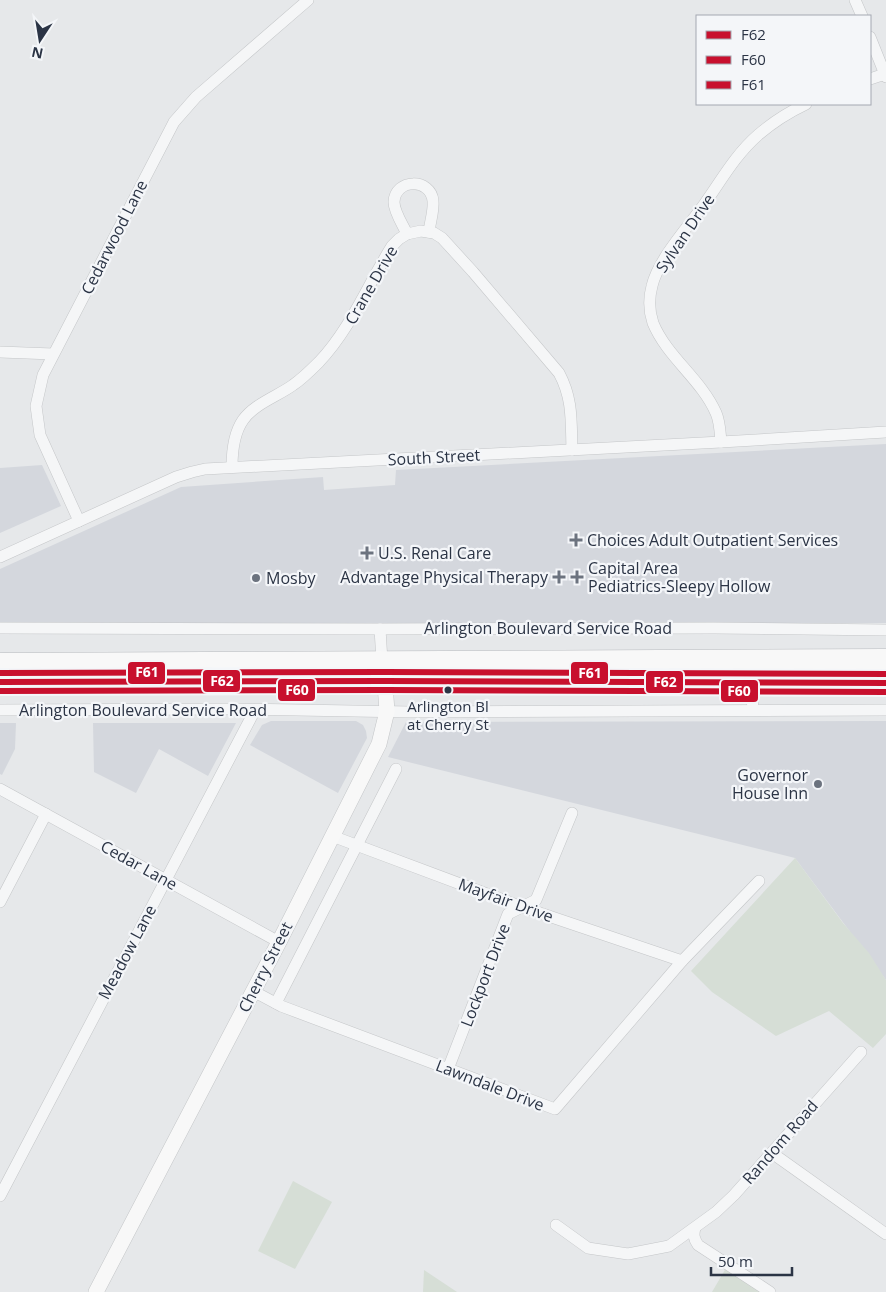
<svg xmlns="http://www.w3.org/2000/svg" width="886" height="1292" viewBox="0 0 886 1292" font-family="'Open Sans',sans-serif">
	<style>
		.built { fill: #d4d7dd }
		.green { fill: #d6ded6 }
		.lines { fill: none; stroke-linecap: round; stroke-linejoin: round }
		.street-casing { stroke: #c4c6c8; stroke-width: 12 }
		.secondary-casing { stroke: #c4c6c8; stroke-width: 16 }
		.highway-casing { stroke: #b8bbbf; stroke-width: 21 }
		.street { stroke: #f5f6f7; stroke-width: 11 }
		.secondary { stroke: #f8f8f8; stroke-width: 15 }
		.highway { stroke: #f8f8f8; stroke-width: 20 }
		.bus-1-casing { stroke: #f4f6f9; stroke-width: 10 }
		.bus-2-casing { stroke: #f4f6f9; stroke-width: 10 }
		.bus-3-casing { stroke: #f4f6f9; stroke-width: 10 }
		.bus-1 { stroke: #c8102e; stroke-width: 6 }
		.bus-2 { stroke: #c8102e; stroke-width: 6 }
		.bus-3 { stroke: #c8102e; stroke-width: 6 }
		.poi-dot { fill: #6c737f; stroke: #f4f6f9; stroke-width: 2 }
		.bus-dot { fill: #2b3445; stroke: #f4f6f9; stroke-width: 2 }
		.labels { text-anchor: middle; stroke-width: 4.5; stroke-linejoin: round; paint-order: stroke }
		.bus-label { font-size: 15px; fill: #2b3445; stroke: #f4f6f9 }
		.street-label { font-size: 16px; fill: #2b3445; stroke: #f4f6f9 }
		.poi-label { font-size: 16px; fill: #2b3445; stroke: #f4f6f9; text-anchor: start }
		.line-badge { stroke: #f4f6f9; stroke-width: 2 }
		.badge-label { font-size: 14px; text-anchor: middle; font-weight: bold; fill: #fff }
	</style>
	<rect width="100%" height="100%" fill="#e6e8ea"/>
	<g class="built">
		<path d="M886 444V623H0V569L181 487 323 477 324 490 395 485 396 470Z"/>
		<path d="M42 465 61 506 0 533V468Z"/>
		<path d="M271 721H356L363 725 366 731 367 738 338 793 250 745 262 725Z"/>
		<path d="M886 721V980L795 858 388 757 406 722Z"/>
		<path d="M0 723H16L15 749 2 775 0 774Z"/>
		<path d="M93 723H236L208 776 159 749 136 793 94 772Z"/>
	</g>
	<g class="green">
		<path d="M795 858 843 923 869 953 886 980V1034L873 1048 829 1011 776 1036 712 992 691 971Z"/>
		<path d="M293 1181 332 1202 295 1269 258 1251Z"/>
		<path d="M726 1268 762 1292H712Z"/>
		<path d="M424 1270 457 1292H423Z"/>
	</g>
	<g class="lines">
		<g class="street-casing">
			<g id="street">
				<path d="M855 0 862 16"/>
				<path d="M870 37 886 77"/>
				<path d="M870 79 885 74"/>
				<path d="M407 234C403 225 394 212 394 202 395 178 431 178 433 201 434 211 430 222 429 232"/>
				<path d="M0 352 53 354"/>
				<path d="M721 442C720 432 720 422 716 413 701 379 667 357 653 323 649 311 649 297 652 286 658 260 687 228 703 206 721 181 735 155 758 135 773 122 789 112 806 104"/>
				<path d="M232 467C232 452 234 433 243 420 254 404 278 396 293 385 302 379 311 370 319 362 351 328 367 286 392 246L399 239 407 234 421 231 434 233 442 238 473 272 559 373C573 399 571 421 572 450"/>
				<path d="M79 521 40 435 36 406 43 375 174 122 196 97 308 0"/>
				<path d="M0 557 176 477 192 472 205 469 721 442 886 432"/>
				<path d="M0 628 380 629 714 628 886 630"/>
				<path d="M380 629 382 661"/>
				<path d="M751 683 753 710"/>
				<path d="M0 710 233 709 410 712 886 710"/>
				<path d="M0 789 279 942"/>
				<path d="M332 836 522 907 682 961"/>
				<path d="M0 902 46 814"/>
				<path d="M253 991 281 1006 555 1109 682 961 759 881"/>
				<path d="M276 1003 396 769"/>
				<path d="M448 1069 508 914 536 900 572 813"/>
				<path d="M772 1153 886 1234"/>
				<path d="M0 1196 255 710"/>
				<path d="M556 1225 588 1248 628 1254 669 1246 716 1212 734 1195 861 1052"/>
				<path d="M695 1228C693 1235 694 1239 698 1245L770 1292"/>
			</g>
		</g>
		<g class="secondary-casing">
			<path id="secondary" d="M96 1292 279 942 379 744 387 711 384 671"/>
		</g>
		<g class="highway-casing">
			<g id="highway">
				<path d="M0 663 886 659"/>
				<path d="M0 682 385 681 886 683"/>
			</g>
		</g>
		<use href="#street" class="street"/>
		<use href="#secondary" class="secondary"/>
		<use href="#highway" class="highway"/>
		<g class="bus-1-casing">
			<path id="bus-1" d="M0 682 385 681 886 683"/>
		</g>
		<g class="bus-2-casing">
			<path id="bus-2" d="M0 691 385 690 886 692"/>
		</g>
		<g class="bus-3-casing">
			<path id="bus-3" d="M0 673 385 672 886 674"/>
		</g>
		<use href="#bus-1" class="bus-1"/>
		<use href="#bus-2" class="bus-2"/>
		<use href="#bus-3" class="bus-3"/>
	</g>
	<g class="poi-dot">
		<path d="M573.5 532.5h5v5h5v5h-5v5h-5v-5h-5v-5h5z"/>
		<path d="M364.5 545.5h5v5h5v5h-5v5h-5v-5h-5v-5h5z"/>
		<path d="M556.5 569.5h5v5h5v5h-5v5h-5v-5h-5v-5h5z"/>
		<path d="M574.5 569.5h5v5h5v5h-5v5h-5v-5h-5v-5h5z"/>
		<circle cx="256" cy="578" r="5"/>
		<circle cx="818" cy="784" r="5"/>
	</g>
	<circle class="bus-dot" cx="448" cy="690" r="4.5"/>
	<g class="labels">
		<g class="bus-label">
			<text x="448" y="712">Arlington Bl<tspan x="448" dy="18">at Cherry St</tspan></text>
		</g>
		<g class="street-label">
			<text transform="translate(685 233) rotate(-56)" y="6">Sylvan Drive</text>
			<text transform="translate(114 237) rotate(-63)" y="6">Cedarwood Lane</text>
			<text transform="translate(371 285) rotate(-60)" y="6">Crane Drive</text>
			<text transform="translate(434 457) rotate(-3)" y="6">South Street</text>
			<text x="548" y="634">Arlington Boulevard Service Road</text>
			<text x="143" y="716">Arlington Boulevard Service Road</text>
			<text transform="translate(139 865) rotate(29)" y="6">Cedar Lane</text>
			<text transform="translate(506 900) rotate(20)" y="6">Mayfair Drive</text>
			<text transform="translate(127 952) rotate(-62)" y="6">Meadow Lane</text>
			<text transform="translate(265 967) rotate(-63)" y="6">Cherry Street</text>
			<text transform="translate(485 975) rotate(-69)" y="6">Lockport Drive</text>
			<text transform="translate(490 1085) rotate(21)" y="6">Lawndale Drive</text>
			<text transform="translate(780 1142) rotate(-49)" y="6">Random Road</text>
		</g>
		<g class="poi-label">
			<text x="587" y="546">Choices Adult Outpatient Services</text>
			<text x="378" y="559">U.S. Renal Care</text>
			<text x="588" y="574">Capital Area<tspan x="588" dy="18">Pediatrics-Sleepy Hollow</tspan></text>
			<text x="548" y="583" text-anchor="end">Advantage Physical Therapy</text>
			<text x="266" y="584">Mosby</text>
			<text x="808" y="781" text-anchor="end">Governor<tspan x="808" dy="18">House Inn</tspan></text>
		</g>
	</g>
	<g class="line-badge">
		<rect x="127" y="661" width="39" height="24" rx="5" fill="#c8102e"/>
		<rect x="570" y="661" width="39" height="24" rx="5" fill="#c8102e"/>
		<rect x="202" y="669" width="39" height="24" rx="5" fill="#c8102e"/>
		<rect x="645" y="670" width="39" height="24" rx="5" fill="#c8102e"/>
		<rect x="277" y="678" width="39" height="24" rx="5" fill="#c8102e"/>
		<rect x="720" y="679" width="39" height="24" rx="5" fill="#c8102e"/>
	</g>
	<g class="badge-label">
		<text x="147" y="677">F61</text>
		<text x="590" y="678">F61</text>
		<text x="222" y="686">F62</text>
		<text x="665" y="687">F62</text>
		<text x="297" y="695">F60</text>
		<text x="739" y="696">F60</text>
	</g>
	<rect x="696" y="15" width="175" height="90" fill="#f4f6f9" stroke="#a4a8b1"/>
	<rect x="706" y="31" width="25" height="8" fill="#c8102e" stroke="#a4a8b1"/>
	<text x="741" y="40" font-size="15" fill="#2b3445">F62</text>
	<rect x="706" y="56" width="25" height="8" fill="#c8102e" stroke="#a4a8b1"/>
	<text x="741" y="65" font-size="15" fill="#2b3445">F60</text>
	<rect x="706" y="81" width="25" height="8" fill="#c8102e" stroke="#a4a8b1"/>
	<text x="741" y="90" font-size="15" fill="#2b3445">F61</text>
	<g transform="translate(40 40) rotate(192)" stroke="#f4f6f9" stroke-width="4" paint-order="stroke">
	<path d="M0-4L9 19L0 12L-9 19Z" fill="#2b3445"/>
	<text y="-8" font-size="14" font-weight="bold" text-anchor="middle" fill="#2b3445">N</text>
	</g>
	<path d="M711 1267v8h81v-8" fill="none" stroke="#2b3445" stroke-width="2.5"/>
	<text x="718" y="1267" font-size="15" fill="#2b3445" stroke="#f4f6f9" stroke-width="4" paint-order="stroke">50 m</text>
</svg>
